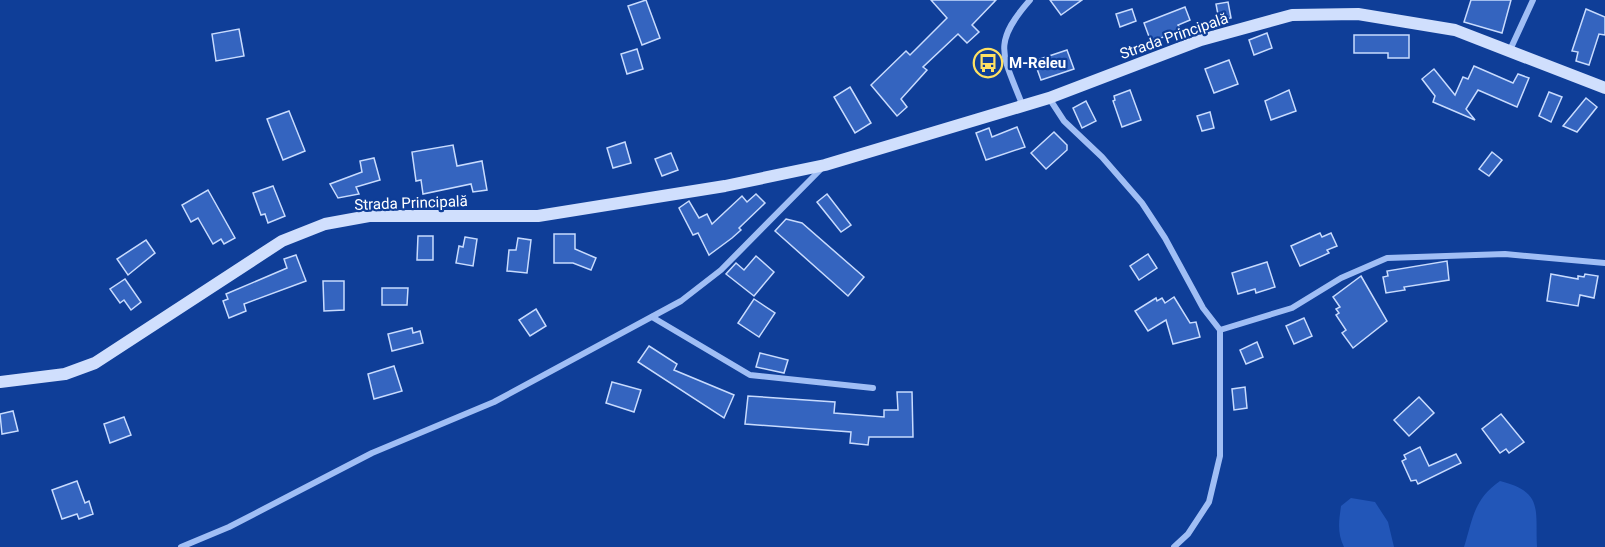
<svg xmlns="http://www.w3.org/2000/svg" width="1605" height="547" viewBox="0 0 1605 547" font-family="Roboto,sans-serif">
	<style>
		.green { fill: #2256b8 }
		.building { fill: #3464bf; stroke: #c8dbfe; stroke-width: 1.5 }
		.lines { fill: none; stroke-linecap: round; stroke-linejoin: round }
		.street { stroke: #a0bef5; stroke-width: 6 }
		.secondary { stroke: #d0dffd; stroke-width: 12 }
		.labels { text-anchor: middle; stroke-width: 4.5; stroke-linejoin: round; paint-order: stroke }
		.street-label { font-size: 15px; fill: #fff; stroke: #0f3e98 }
		.poi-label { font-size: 15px; font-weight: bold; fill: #fff; stroke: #0f3e98; text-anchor: start }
	</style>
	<rect width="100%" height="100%" fill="#0f3e98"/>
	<g class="green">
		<path d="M1500 481C1544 492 1535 510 1537 547H1464C1473 519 1473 500 1500 481Z"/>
		<path d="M1351 498 1375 502 1388 522 1394 547H1344C1337 533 1339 521 1341 506Z"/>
	</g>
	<g class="building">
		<path d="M646 0 660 38 642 45 628 6Z"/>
		<path d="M931 0H996L972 25 979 32 967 43 958 34 923 67 927 70 901 99 907 107 897 116 871 85 906 51 910 55 947 18Z"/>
		<path d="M1050 0H1082L1061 15Z"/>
		<path d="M1471 0H1511L1502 33 1464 22Z"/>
		<path d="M1228 2 1231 18 1219 20 1216 4Z"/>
		<path d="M1185 7 1190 20 1178 25 1181 30 1151 42 1144 23Z"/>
		<path d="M1132 9 1136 21 1120 27 1116 14Z"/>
		<path d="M1586 9 1605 17V35L1599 34 1589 65 1576 61 1578 52 1572 51Z"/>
		<path d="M239 29 244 56 216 61 212 34Z"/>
		<path d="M1267 33 1272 48 1254 55 1249 40Z"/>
		<path d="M1354 35H1409V58H1388V53H1354Z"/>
		<path d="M637 49 643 69 627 74 621 54Z"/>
		<path d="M1067 50 1074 69 1041 80 1036 66 1042 64 1040 59Z"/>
		<path d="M1229 60 1238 84 1214 93 1205 69Z"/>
		<path d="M1474 66 1513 83 1518 74 1529 78 1517 107 1478 90 1466 109 1475 120 1433 102 1435 96 1422 79 1434 69 1455 95 1463 77 1468 79Z"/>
		<path d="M850 87 871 123 855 133 834 97Z"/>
		<path d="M1130 90 1141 120 1122 127 1113 101 1115 100 1114 96Z"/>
		<path d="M1289 90 1296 111 1271 120 1265 101Z"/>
		<path d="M1549 92 1562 97 1551 122 1539 116Z"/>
		<path d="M1586 98 1597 107 1577 132 1563 126Z"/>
		<path d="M1086 101 1096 121 1082 128 1073 108Z"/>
		<path d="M289 111 305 151 283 160 267 119Z"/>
		<path d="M1210 112 1214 128 1202 131 1197 116Z"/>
		<path d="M1017 127 1025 147 986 160 976 133 989 128 992 137Z"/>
		<path d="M1054 132 1067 145V150L1046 169 1031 153Z"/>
		<path d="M625 142 631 163 613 168 607 148Z"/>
		<path d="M453 145 457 166 482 161 487 190 473 192 471 184 423 194 421 180 416 181 412 152Z"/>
		<path d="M1492 152 1502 160 1489 176 1479 169Z"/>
		<path d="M671 153 678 170 662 176 655 159Z"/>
		<path d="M374 158 380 180 356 187 359 194 338 198 330 184 362 172 360 161Z"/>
		<path d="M273 186 285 216 268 223 265 214 261 215 253 193Z"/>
		<path d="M208 190 235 238 224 244 221 239 213 244 198 218 191 222 182 205Z"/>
		<path d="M756 194 765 203 739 228 741 230 732 238 709 255 698 233 693 235 679 208 689 201 699 218 707 214 712 224 742 196 747 202Z"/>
		<path d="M827 194 851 225 841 232 817 202Z"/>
		<path d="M786 219 802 223 864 277 848 296 775 231Z"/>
		<path d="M1320 233 1322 237 1331 233 1337 246 1327 250 1329 253 1300 266 1291 246Z"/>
		<path d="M554 234H575V249L596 258 591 270 573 263H554Z"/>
		<path d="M418 236H433V260H417Z"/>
		<path d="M465 237 477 239 473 266 456 263 459 246 463 247Z"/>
		<path d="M518 238 531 240 527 273 507 271 509 250H516Z"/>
		<path d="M146 240 155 253 128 275 117 259Z"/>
		<path d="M1148 254 1157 268 1139 280 1130 266Z"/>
		<path d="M296 255 306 281 244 304 246 311 229 318 223 301 228 299 226 294 287 268 284 259Z"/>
		<path d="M756 256 774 272 754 296 726 274 736 263 744 270Z"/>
		<path d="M1447 261 1449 280 1404 287 1405 290 1386 293 1383 277 1388 276 1387 271Z"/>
		<path d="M1267 262 1275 287 1256 293 1255 289 1238 294 1232 273Z"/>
		<path d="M1551 274 1578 279V276L1584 277 1585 274 1598 276 1594 298 1580 295 1578 306 1547 301Z"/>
		<path d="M1361 276 1387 321 1353 348 1342 333 1346 330 1336 315 1339 313 1336 309 1340 307 1333 297Z"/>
		<path d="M125 279 141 302 131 310 124 300 120 303 110 289Z"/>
		<path d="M323 281H344V310L324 311Z"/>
		<path d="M382 288H408L407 305H382Z"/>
		<path d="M1174 297 1190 323 1196 322 1200 337 1173 344 1166 320 1148 331 1135 311 1156 298 1157 301 1162 298 1165 303Z"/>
		<path d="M754 299 775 313 759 337 738 323Z"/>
		<path d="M536 309 546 326 530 336 519 320Z"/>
		<path d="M1304 318 1312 336 1294 344 1286 326Z"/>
		<path d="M412 328 413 333 420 331 423 343 392 351 388 334Z"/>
		<path d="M1257 342 1263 357 1246 364 1240 350Z"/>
		<path d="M649 346 677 364 674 370 734 395 724 418 638 362Z"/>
		<path d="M760 353 788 360 784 373 756 367Z"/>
		<path d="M394 366 402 391 374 399 368 374Z"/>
		<path d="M612 382 641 390 634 412 606 403Z"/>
		<path d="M1245 387 1247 408 1234 410 1232 389Z"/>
		<path d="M897 392H912L913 437H869L868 445 850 443 851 432 745 424 748 396 835 402 834 413 884 417V410H898Z"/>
		<path d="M1419 397 1434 413 1409 436 1394 420Z"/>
		<path d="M13 411 18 431 2 434 0 414Z"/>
		<path d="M1501 414 1524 442 1509 453 1506 449 1500 453 1482 429Z"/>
		<path d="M124 417 131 435 110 443 104 424Z"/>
		<path d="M1420 447 1429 466 1456 454 1461 463 1418 484 1416 480 1411 481 1402 461 1406 459 1404 455Z"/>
		<path d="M77 481 85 503 89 501 93 514 79 519 77 514 62 519 52 490Z"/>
	</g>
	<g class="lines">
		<g class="street">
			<path d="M1510 50 1533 0"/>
			<path d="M1049 98 1064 121 1102 157 1142 203 1165 238 1203 308 1220 330V456L1209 502 1188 534 1174 547"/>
			<path d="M1022 104C1003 55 991 44 1030 0"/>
			<path d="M652 317 750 375 873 388"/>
			<path d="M1220 330 1292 308 1341 278 1387 258 1505 254 1605 263"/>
			<path d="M181 547 229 527 372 453 494 402 681 301 721 270 822 168"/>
		</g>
		<path class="secondary" d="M0 382 65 374 95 363 282 241 325 224 369 216H538L725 186 825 165 1049 98 1201 40 1292 15 1358 14 1455 30 1605 88"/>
	</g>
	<defs>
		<g id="bus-ring" transform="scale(1.5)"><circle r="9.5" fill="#0f3e98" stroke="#ffe163" stroke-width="1.5"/><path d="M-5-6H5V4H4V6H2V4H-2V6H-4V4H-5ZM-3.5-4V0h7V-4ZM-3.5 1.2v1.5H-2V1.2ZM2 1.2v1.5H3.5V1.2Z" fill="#ffe163"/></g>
	</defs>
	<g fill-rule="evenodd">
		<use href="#bus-ring" x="988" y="63"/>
	</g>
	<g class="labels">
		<g class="street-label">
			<text transform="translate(1174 36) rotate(-19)" y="5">Strada Principală</text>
			<text transform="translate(411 203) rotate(-2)" y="5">Strada Principală</text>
		</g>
		<g class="poi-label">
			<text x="1009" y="68">M-Releu</text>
		</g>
	</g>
</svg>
